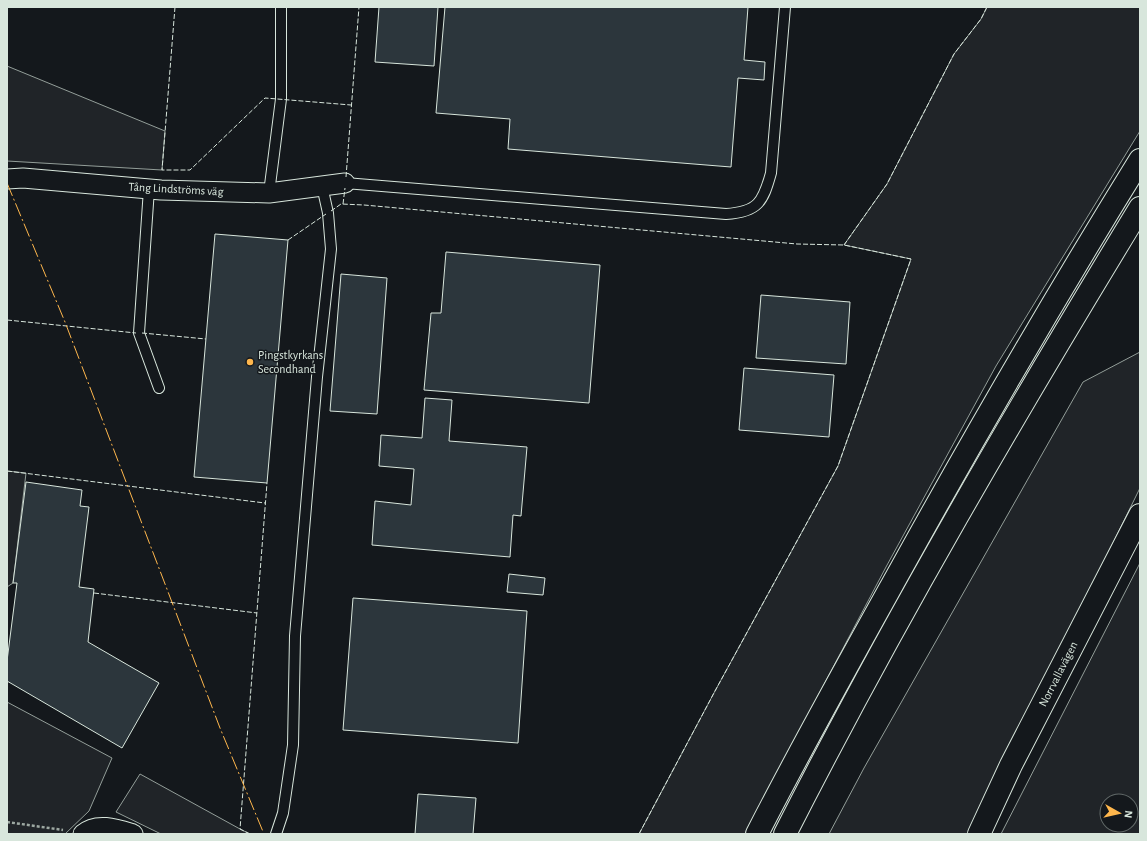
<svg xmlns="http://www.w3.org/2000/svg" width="1147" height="841" viewBox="0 0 1147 841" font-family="'Alegreya Sans',sans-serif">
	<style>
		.green { fill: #202428; stroke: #939e99; fill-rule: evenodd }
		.building { fill: #2c363c; stroke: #d8e6dc }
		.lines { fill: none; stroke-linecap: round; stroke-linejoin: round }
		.service-casing { stroke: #d8e6dc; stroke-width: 12 }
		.minor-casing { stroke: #d8e6dc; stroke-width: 21 }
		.tertiary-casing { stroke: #d8e6dc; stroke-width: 24 }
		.trunk-casing { stroke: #d8e6dc; stroke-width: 24 }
		.path { stroke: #9da8a2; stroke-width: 2.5; stroke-dasharray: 3 2; stroke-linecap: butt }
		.service { stroke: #14181c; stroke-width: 10 }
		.minor { stroke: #14181c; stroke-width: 19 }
		.tertiary { stroke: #14181c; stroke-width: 22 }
		.trunk { stroke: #14181c; stroke-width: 22 }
		.fence { stroke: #d8e6dc; stroke-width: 1; stroke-dasharray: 5 2; stroke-linecap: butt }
		.power { stroke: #ffb74d; stroke-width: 1; stroke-dasharray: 14 3 2 3; stroke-linecap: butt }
		.poi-dot { fill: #ffb74d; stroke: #14181c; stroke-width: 1.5 }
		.labels { text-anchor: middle; stroke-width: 3; stroke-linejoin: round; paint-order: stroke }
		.street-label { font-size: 12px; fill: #d8e6dc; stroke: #14181c }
		.poi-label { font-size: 12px; fill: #d8e6dc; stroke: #14181c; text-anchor: start }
	</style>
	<rect width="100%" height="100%" fill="#14181c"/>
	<g class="green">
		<path d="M987 7H1140V131L996 366 886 567 745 834H639L715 691 838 466 911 259 844 245 887 184 954 54 981 19Z"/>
		<path d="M7 66 165 131 162 170 7 161Z"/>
		<path d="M1140 352V488L970 834H829L864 768 1083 382Z"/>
		<path d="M7 471 26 473 13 583 7 587Z"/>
		<path d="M1140 563V834H1001ZM1107 801H1131V825H1107Z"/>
		<path d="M7 702 112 758 89 811 65 834H7Z"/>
		<path d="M140 774 240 829 250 834H161L116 812Z"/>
	</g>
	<g class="building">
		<path d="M379 7H438L434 66 375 62Z"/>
		<path d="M445 7H748L744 60 765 62 764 80 738 78 731 167 508 149 510 119 436 113Z"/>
		<path d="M215 234 288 240 267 483 194 477Z"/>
		<path d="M446 252 600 265 589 403 424 390 431 313H441Z"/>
		<path d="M341 274 387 278 377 414 330 411Z"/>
		<path d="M761 295 850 302 846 364 756 358Z"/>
		<path d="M744 368 834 375 829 437 739 430Z"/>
		<path d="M425 398 452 400 449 441 527 447 521 516 513 515 510 557 372 545 375 501 411 505 414 469 379 466 381 435 422 438Z"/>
		<path d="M26 482 82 490 80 506 89 507 79 587 94 589 88 642 159 683 122 748 7 681V661L17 583H13Z"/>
		<path d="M509 574 545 578 543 595 507 592Z"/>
		<path d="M353 598 527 611 518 743 343 730Z"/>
		<path d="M418 794 476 798 473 834H415Z"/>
	</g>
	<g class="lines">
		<g class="service-casing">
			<g id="service">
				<path d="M345 183 726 214C758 212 763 202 771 173L785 7"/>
				<path d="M149 189 139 333 159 388"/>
				<path d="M269 193 281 99V7"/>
				<path d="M276 834 283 813 293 745 295 636 317 377 331 249 328 213 322 186"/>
			</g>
		</g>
		<g class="minor-casing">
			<g id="minor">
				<path d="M7 179 23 178 161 190 269 193 345 183"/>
				<path d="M83 834C97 822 117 829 133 834"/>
			</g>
		</g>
		<g class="tertiary-casing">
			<path id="tertiary" d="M979 834 1011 765 1140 515"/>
		</g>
		<g class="trunk-casing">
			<g id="trunk">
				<path d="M757 834C803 744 853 655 902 567 978 430 1057 294 1140 160"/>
				<path d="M785 834C894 620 1015 413 1140 208"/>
			</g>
		</g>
		<path class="path" d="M7 822 63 830"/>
		<use href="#service" class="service"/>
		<use href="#minor" class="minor"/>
		<use href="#tertiary" class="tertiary"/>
		<use href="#trunk" class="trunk"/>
		<g class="fence">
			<path d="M175 7 162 170H190L265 98 351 105"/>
			<path d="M346 177 359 7"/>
			<path d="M343 204 345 188"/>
			<path d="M331 211 341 204 364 205 797 244 844 245 911 259 838 466 715 691 639 834"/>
			<path d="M288 240 326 214"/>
			<path d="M844 245 887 184 954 54 981 19 987 7"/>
			<path d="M7 320 136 333"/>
			<path d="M142 333 206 339"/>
			<path d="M7 471 265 503"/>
			<path d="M94 593 257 613"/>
			<path d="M250 834 240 829 267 483"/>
		</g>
		<path class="power" d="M7 183 65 322 220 728 264 834"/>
	</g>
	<circle class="poi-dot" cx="250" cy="362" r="4"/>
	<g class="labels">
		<g class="street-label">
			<text transform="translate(176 189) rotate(3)" y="4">Tång Lindströms väg</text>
			<text transform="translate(1058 674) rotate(-63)" y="4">Norrvallavägen</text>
		</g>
		<g class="poi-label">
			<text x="258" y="359">Pingstkyrkans<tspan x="258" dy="14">Secondhand</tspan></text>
		</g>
	</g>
	<rect width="1147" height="841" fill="none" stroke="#d8e6dc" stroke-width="16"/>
	<g transform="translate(1119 813) rotate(98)"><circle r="19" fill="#14181c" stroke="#626a69"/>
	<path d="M0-3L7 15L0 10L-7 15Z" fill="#ffb74d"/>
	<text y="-6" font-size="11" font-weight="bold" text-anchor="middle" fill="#d8e6dc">N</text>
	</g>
</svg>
